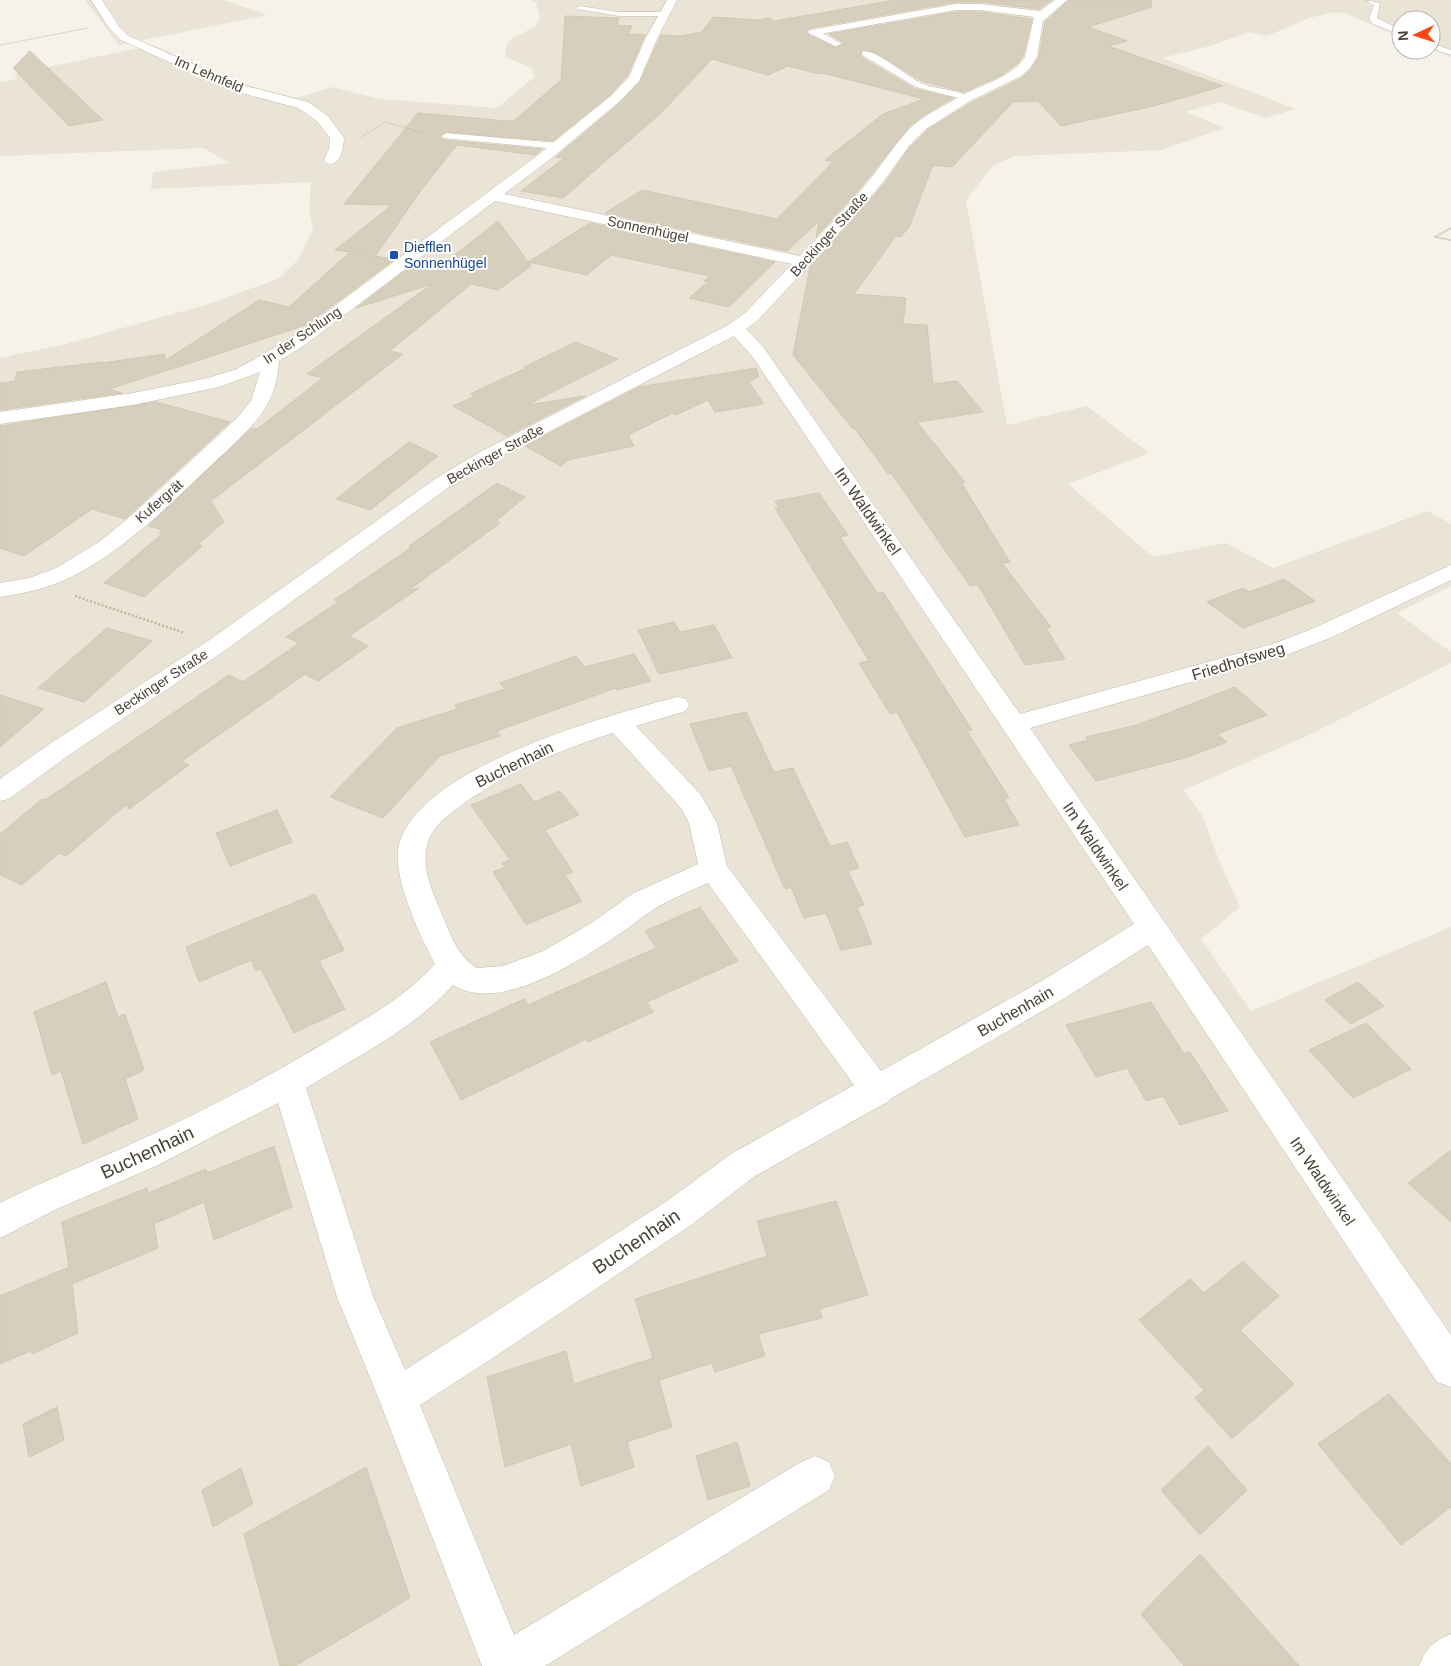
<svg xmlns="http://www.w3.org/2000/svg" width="1451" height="1666" viewBox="0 0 1451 1666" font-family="Helvetica,sans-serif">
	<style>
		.residential { fill: #e9e4d6 }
		.building { fill: #d7cfbd; stroke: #d3c7b0 }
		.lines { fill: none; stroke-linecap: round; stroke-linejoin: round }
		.service-casing { stroke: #c1bbaa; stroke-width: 1 }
		.minor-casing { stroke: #c1bbaa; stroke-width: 1 }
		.path-far2 { stroke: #c4b89b; stroke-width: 1; stroke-dasharray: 1 1; stroke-linecap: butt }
		.path-far1 { stroke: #c4b89b; stroke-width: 2; stroke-dasharray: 1 1; stroke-linecap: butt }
		.path { stroke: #c4b89b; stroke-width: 2.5; stroke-dasharray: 2 2; stroke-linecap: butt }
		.service { fill: #fff; fill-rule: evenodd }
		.minor { fill: #fff; fill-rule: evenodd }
		.transit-dot { fill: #1a4fb4; stroke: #fff; stroke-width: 2 }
		.labels { text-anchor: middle; stroke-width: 4; stroke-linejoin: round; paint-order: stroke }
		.far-street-label { font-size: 14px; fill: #494336; stroke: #fff }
		.far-transit-label { font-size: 14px; fill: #164399; stroke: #fff; text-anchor: start }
		.street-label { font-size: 16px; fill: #494336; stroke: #fff }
		.near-street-label { font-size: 19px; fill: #494336; stroke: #fff }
	</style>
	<rect width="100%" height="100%" fill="#f5f2e9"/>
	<g class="residential">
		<path d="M85 0H223L267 15 119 45Z"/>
		<path d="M531 0H1451V57L1431 49V20H1401V37L1344 13 1334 12 1309 18 1267 36 1249 32 1210 46 1162 58 1296 109 1265 118 1220 102 1185 112 1225 128 1161 150 1014 156 993 166 966 200 1007 425 1087 406 1149 453 1068 484 1153 557 1226 543 1273 568 1428 511 1451 524V586L1397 613 1451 652V663L1307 736 1184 790 1203 817 1220 863 1240 907 1201 939 1251 1011 1451 927V1666H0V358L66 344 205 305 278 279 298 260 313 229 309 211 311 182 151 189 153 172 229 163 204 148 0 156V82L17 79 15 74 153 45 236 82 298 98 331 87 381 99 497 108 534 77 532 68 505 57 508 41 534 27 540 20 536 3Z"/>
	</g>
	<g class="building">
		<path d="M896 0H1052L1039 9 981 2H956L810 28 807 31 809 35 836 48 844 43 829 34 956 12H981L1032 19 1023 56 1018 63 1002 75 964 92 922 81 876 53 861 50V57L915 89 953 98 924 115 908 128 862 186 816 237 819 221 787 251 605 213 642 190 777 219 833 162 825 160 883 114 924 99 823 73 819 74 788 66 768 75 712 59 661 113 563 198 521 191 564 158 556 157 621 102 640 82 661 35 682 36 702 32 713 17 759 20 769 18 774 21Z"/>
		<path d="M1069 0H1151L1152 7 1088 27 1127 41 1108 46 1223 86 1154 106 1061 126 1038 101 1013 102 952 167 933 165 909 227 901 237 896 236 854 294 906 298 903 324 927 325 933 384 957 381 983 412 917 422 965 482 962 484 1010 562 1002 563 1051 627 1046 628 1065 659 1025 665 978 585 970 586 891 473 888 474 855 429H853L793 355 810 267 850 223 885 183 910 147 927 130 971 103 1022 78 1031 69 1039 57 1045 22Z"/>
		<path d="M565 16 619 18 617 25 632 26 628 34 645 35 627 76 611 94 553 141 445 132 440 136 443 140 542 149 535 155 457 145 422 189 376 255 335 250 392 205 344 204 418 113 506 121H514L561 80Z"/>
		<path d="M30 51 103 120 69 126 13 68Z"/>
		<path d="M498 221 528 262 590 223 775 262 729 307 689 298 708 282 704 281 710 276 611 255 587 275 529 262 531 266 498 290 471 284 390 351 403 354 211 501 224 522 198 544 202 546 144 597 104 583 162 534 159 533 163 530 148 526 252 428 257 429 323 378 307 374 432 284 356 308 418 261 443 264Z"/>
		<path d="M349 253 395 259 306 325 169 370 167 366 168 370 109 389 122 393 0 410V383L15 381 17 372 103 362V363L164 354 166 360 259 300 289 307Z"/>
		<path d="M576 342 618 359 527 405 585 396 507 436 453 406 475 396 470 394 526 368 524 367Z"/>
		<path d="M756 368 759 377 749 382 764 404 715 412 708 400 676 415 673 413 628 435 634 446 568 460 561 466 525 446 639 387Z"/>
		<path d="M156 402 230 422 125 519 92 509 24 556 0 548V426Z"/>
		<path d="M409 442 438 456 370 510 336 499Z"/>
		<path d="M497 483 525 497 496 521 500 523 409 590 419 588 349 636 368 646 318 681 305 674 182 761 189 765 129 809 127 804 66 856 59 853 22 885 0 875V834L42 799 45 800 229 675 243 682 299 643 286 637 338 602 334 600 412 547 409 546Z"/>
		<path d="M819 493 848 535 840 537 878 594 883 592 972 730 967 731 1009 798 1004 799 1019 825 965 837 897 712 890 714 859 663 869 661 775 508H779L775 501Z"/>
		<path d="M1284 579 1315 601 1243 628 1207 602 1243 588 1249 592Z"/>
		<path d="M674 622 680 632 714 625 732 658 659 674 638 630Z"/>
		<path d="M107 628 152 641 84 702 38 688Z"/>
		<path d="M634 654 651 681 617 690 616 688 497 731 500 736 440 756 383 818 330 797 397 728 457 709 455 705 505 689 500 683 576 656 585 667Z"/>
		<path d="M1235 687 1267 715 1217 734 1227 742 1188 757 1096 781 1069 745 1088 740 1086 737 1137 725Z"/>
		<path d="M0 695 44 709 0 747Z"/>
		<path d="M746 712 774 772 793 768 830 846 847 842 859 868 848 871 864 905 857 907 872 944 841 950 826 913 804 918 791 887 785 889 731 766 709 771 690 724Z"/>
		<path d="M521 784 534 802 560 791 579 815 545 830 573 872 565 875 582 901 526 925 493 872 505 867 502 863 510 860 471 805Z"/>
		<path d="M277 810 292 842 230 866 216 833Z"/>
		<path d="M315 894 344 950 319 961 345 1009 294 1033 261 969 256 971 251 960 199 982 186 947Z"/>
		<path d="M700 907 738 961 647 1002 653 1012 588 1042 587 1039 461 1100 430 1042 524 999 528 1005 656 948 645 931Z"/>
		<path d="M106 982 118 1017 125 1014 144 1070 125 1079 138 1119 83 1144 61 1071 52 1075 34 1012Z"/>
		<path d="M1358 982 1384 1006 1351 1024 1325 1000Z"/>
		<path d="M1151 1002 1184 1054 1190 1052 1228 1111 1180 1125 1163 1096 1146 1101 1127 1068 1096 1077 1066 1025Z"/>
		<path d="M1366 1023 1411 1069 1353 1098 1309 1050Z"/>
		<path d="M274 1146 292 1207 214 1240 204 1202 154 1224 158 1248 72 1284 78 1333 32 1354 31 1351 0 1364V1296L69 1267 62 1222 147 1188 148 1193 206 1169 207 1173Z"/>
		<path d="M1451 1150V1222L1408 1183Z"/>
		<path d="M836 1201 868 1295 819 1309 822 1318 758 1334 765 1356 715 1372 712 1363 660 1380 658 1377 672 1427 627 1442 634 1467 581 1486 571 1444 505 1467 487 1377 566 1351 574 1384 653 1358 635 1299 767 1256 757 1221Z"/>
		<path d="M1243 1261 1279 1296 1240 1330 1294 1384 1232 1439 1195 1398 1204 1390 1139 1320 1190 1279 1204 1293Z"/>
		<path d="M1389 1394 1451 1464V1507L1401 1545 1318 1444Z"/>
		<path d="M57 1407 64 1440 29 1457 23 1424Z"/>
		<path d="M737 1442 750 1486 708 1500 696 1456Z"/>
		<path d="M1208 1446 1247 1490 1200 1535 1161 1490Z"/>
		<path d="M366 1467 410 1598 295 1666H280L244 1534Z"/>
		<path d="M241 1468 253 1504 213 1527 202 1490Z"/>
		<path d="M1200 1554 1261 1623 1299 1666H1184L1141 1614Z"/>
	</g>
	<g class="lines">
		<g class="service-casing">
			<g id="service">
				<path d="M1365 0 1380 3 1377 18 1401 30V35L1373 24 1369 18 1374 5Z"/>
				<path d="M579 6 619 12H664L668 14 664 16H619L577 9 576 8Z"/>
				<path d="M811 30H817L842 44 835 46 811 34Z"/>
				<path d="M1431 43 1451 50V55L1431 48Z"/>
				<path d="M862 51C877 50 907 76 921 83 936 90 957 88 970 98L966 100 916 87 862 55Z"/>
				<path d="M446 133 558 143 562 146 558 149 443 138 442 136Z"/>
			</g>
		</g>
		<g class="minor-casing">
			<g id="minor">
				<path d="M91 0H102L120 28 129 36 238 84 308 102 327 115 344 138C343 148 342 162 331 164L326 163 324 160 329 149 330 138 317 121 298 108 230 90 121 40 109 28Z"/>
				<path d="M667 0H677L657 39 639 81 620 101 548 161 504 194 800 256C824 231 849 205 872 177 886 159 898 139 915 124 927 114 944 106 957 98 979 85 1011 79 1025 57L1034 17 981 10H956L814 35 810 34 808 32 810 30 956 4H981L1040 11 1055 0H1067L1043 21 1037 57 1030 68 1021 76 970 101 926 129 909 146 883 182 849 222 758 320 746 329 764 348 1020 714 1273 644 1314 628 1451 565V580L1330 638 1289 654 1030 728 1451 1335V1387L1437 1382 1148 945 1065 998 890 1099 889 1101 755 1176 691 1225 496 1356 420 1405 514 1635 801 1462 815 1456 829 1462 835 1476 829 1490 545 1666H482L378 1397 337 1297 278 1103 156 1166 57 1209 0 1238V1203C43 1181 88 1164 131 1144 199 1114 265 1079 328 1041 367 1018 405 997 435 964 420 936 394 881 398 850 410 769 609 715 677 697L686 699 689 705 686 711 636 726 701 795 717 823 727 866 881 1071 1043 980 1134 924 835 479 752 356 734 336 496 459 449 487 227 649 69 755 9 799 0 801V779L51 743 211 639 435 479 482 451 730 324 746 312 792 264 495 201 305 345 279 361C278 376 275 392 267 405 252 430 228 449 207 469 166 508 124 550 73 576 51 588 25 593 0 597V583L29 578 56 568 99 542 131 516 237 418 251 401 260 372 219 387 133 405 0 424V412L133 393 208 378 237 369 293 337 538 155 612 95 629 77 645 39ZM613 733 681 808 689 823 698 864 632 894 590 924 543 951 503 966 477 968C455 955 448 927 438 905 429 884 419 857 431 835 437 823 452 812 463 804 509 771 560 750 613 733ZM708 883 854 1085 731 1154 667 1201 405 1370 373 1296 306 1088C356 1057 414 1029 453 985 501 1015 586 957 625 930 634 924 643 916 653 910 670 899 690 891 708 883Z"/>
				<path d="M1451 1634V1666H1419C1427 1647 1432 1642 1451 1634Z"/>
			</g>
		</g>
		<g class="path-far2">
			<path d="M0 45 88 28"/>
			<path d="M361 137 386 122 424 133"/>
		</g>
		<path class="path-far1" d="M1451 228 1435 237 1451 240"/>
		<path class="path" d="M75 596 185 633"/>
		<use href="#service" class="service"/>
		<use href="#minor" class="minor"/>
	</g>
	<rect class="transit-dot" x="389" y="250" width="10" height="10" rx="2.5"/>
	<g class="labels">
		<g class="far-street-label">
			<text transform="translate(209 74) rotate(23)" y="5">Im Lehnfeld</text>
			<text transform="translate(648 229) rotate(12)" y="5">Sonnenhügel</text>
			<text transform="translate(829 234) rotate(-48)" y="5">Beckinger Straße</text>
			<text transform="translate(302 335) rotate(-34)" y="5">In der Schlung</text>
			<text transform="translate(495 454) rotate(-29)" y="5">Beckinger Straße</text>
			<text transform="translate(159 501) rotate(-41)" y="5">Kufergrät</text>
			<text transform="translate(161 682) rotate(-33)" y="5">Beckinger Straße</text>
		</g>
		<g class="far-transit-label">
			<text x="404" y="252">Diefflen<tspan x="404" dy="16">Sonnenhügel</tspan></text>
		</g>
		<g class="street-label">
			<text transform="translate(868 511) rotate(55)" y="6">Im Waldwinkel</text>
			<text transform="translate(1238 661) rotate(-17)" y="6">Friedhofsweg</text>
			<text transform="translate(514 764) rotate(-26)" y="6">Buchenhain</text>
			<text transform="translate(1096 846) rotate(56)" y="6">Im Waldwinkel</text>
			<text transform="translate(1015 1011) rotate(-30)" y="6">Buchenhain</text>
			<text transform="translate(1323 1181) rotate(56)" y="6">Im Waldwinkel</text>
		</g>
		<g class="near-street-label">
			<text transform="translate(147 1152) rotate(-25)" y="7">Buchenhain</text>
			<text transform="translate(636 1241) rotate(-34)" y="7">Buchenhain</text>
		</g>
	</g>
	<g transform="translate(1416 35) rotate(266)"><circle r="24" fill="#ffffff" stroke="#b6b4af"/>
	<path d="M0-4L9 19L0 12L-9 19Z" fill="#ff4616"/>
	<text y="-8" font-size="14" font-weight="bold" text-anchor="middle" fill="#494336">N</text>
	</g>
</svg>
